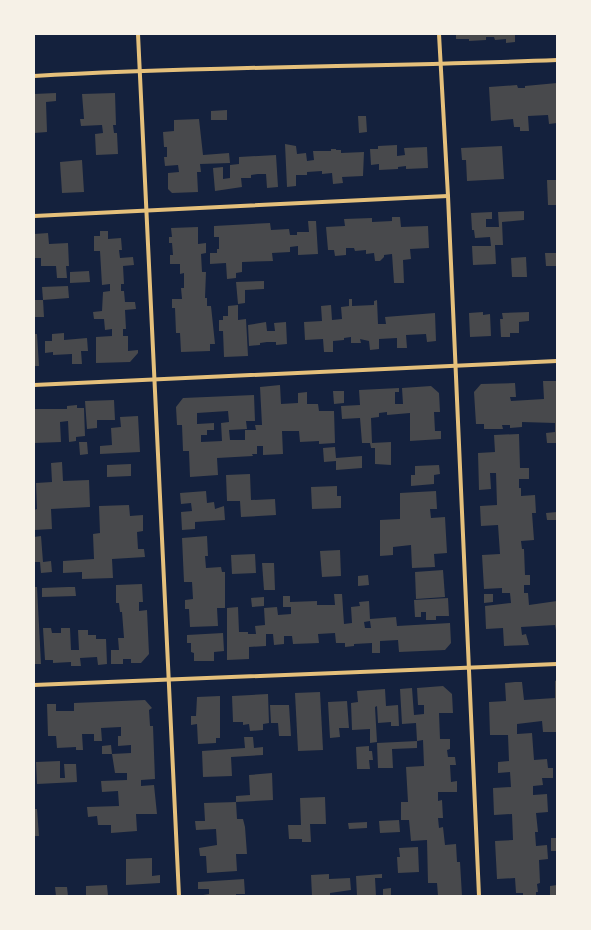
<svg xmlns="http://www.w3.org/2000/svg" width="591" height="930" viewBox="0 0 591 930" font-family="Ubuntu,sans-serif">
	<style>
		.building { fill: #48494c; fill-rule: evenodd }
		.lines { fill: none; stroke-linecap: round; stroke-linejoin: round }
		.minor { stroke: #e5c07b; stroke-width: 4 }
	</style>
	<rect width="100%" height="100%" fill="#14213d"/>
	<g class="building">
		<path d="M456 34H515V42L506 43V39L495 40 494 37H486V40L469 41V39H456Z"/>
		<path d="M557 83V123L549 124 548 115 528 116 529 131H520V127H514L513 119 491 121 489 87 517 85 518 88H525V86Z"/>
		<path d="M56 93V101L46 102 47 132 34 133V94Z"/>
		<path d="M115 93 116 125H113L114 133H117L118 154 96 155 95 134 103 133 102 125 81 126 80 119H84L82 94Z"/>
		<path d="M227 110V120H211V111Z"/>
		<path d="M358 116H366L367 132 359 133Z"/>
		<path d="M199 119 203 155 229 153 230 163 200 164 201 172H197L198 192 172 193 168 189V173L179 172 178 165 165 166 164 157H167V147H164L163 132 174 131V120Z"/>
		<path d="M285 144 296 146 297 154 306 153 307 161 314 160 313 151H331V149H336V150H341V153L364 152 363 176 342 177 343 183 333 184 332 173 322 174V171L307 172V175H296V186L287 187Z"/>
		<path d="M397 145V156L405 155 404 148 427 147 428 168 406 169V166L398 167V169L379 170V164L371 165 370 149H378V146Z"/>
		<path d="M502 146 504 179 467 181 466 160H462L461 148Z"/>
		<path d="M276 155 278 187 267 188 266 174H258L251 175V178H241L242 187 215 191 213 168 223 167V179L230 178V165L239 164V157Z"/>
		<path d="M82 160 84 192 62 193 60 162Z"/>
		<path d="M547 180H557V205H548Z"/>
		<path d="M524 211V220L502 222 503 245H495L496 264 473 265 472 246H491L490 237 475 238 474 230H472L471 213 492 212V219H486V227H499L498 212Z"/>
		<path d="M392 217H400L401 227 428 226 429 248 410 249 411 259 403 260 404 283H394L392 254 384 255V257L380 261H375L374 253 366 254V250L355 251 354 248H346V255L335 256 334 250H328L326 227 345 226 344 219 372 218V222L392 221Z"/>
		<path d="M308 221H316L318 254 298 255V246L290 247V252L272 253 273 261 242 262V272L236 273V278L227 279 226 263 210 264V253H217V249H219V237H214V226L270 223 271 230 289 229 290 235H297V232H309Z"/>
		<path d="M198 227V244L206 243V253L201 254 202 272H206L205 298H207V306H211L215 344H210V351L181 352 180 333H176L175 308H172V299H182L181 288H184V273L180 274V264H170V255H173L172 243H169V237H172L171 228Z"/>
		<path d="M100 231H108V239L121 238 122 250H119L120 258 133 257 134 265 123 266 124 284H121V291H124L125 302H135L136 309 125 310 126 329H123V336H128V351L138 350V353L130 362 96 363V337L112 336V329L105 330 104 319H94L93 312 102 311 103 292 110 291V284L102 285 100 251H94V236H100Z"/>
		<path d="M48 233 49 244 68 243 69 266H66L67 278H57L56 266H41V258H34V234Z"/>
		<path d="M545 253H557V266H546Z"/>
		<path d="M526 257 527 277H512L511 258Z"/>
		<path d="M89 271 90 282 70 283V272Z"/>
		<path d="M264 281V289L245 290V303L238 304 236 282Z"/>
		<path d="M68 286 69 298 43 300 42 287Z"/>
		<path d="M349 299H352V306L374 305V301L377 300 378 324H386L385 317 435 313 436 341 427 342 426 334 406 335 407 348H397V338L379 339V349L370 350 369 341 360 339 361 343H351V337L344 338V340L333 341V352H324L323 339 305 340 304 322 322 321 321 306 331 305 332 320 342 319 341 307 349 306Z"/>
		<path d="M34 300H43L44 317H34Z"/>
		<path d="M238 305V320L246 319 248 356 224 357 223 331H219V320H223V316H228V306Z"/>
		<path d="M483 312V315L490 314 491 336 470 337 469 313Z"/>
		<path d="M529 312V321L519 322V333H510V337H501L500 319H503L502 313Z"/>
		<path d="M266 322 267 331H275L274 323 286 322 287 344 276 345V342H267L260 343V345L249 346 248 325Z"/>
		<path d="M64 333V340L87 338 88 351H81L82 364H72V354L53 355V352L45 353V341H52V334Z"/>
		<path d="M34 334H37L39 366H34Z"/>
		<path d="M543 381H557L556 443H547L546 433 555 432V423L522 422V427L510 428V425H502L503 429H484V424H476L474 392 481 384 515 383 516 397H510L511 401 544 399Z"/>
		<path d="M280 385 281 404 298 403V393L307 392V404H318L319 411H334L335 443 319 444V441L300 442 299 431H282L283 454 263 455V446H257V454H252L253 456 217 458 218 475 190 477 189 451H183L182 425H177L176 407 183 398 254 395 255 421H246L247 429 229 430 230 440H245V430H256L255 425H262L260 387ZM228 411 229 422 221 423 222 441 201 442V435H207V430H214V423L197 424V413Z"/>
		<path d="M431 386 439 393 440 412H434L435 431H441V439L410 441V413L387 415V412L379 413V417L371 418 372 443 391 442V465L375 464V448H371L370 443H362L360 418 342 419 341 406 360 405 359 390 399 388V392H395V404H403L402 388Z"/>
		<path d="M333 391H344V403L334 404Z"/>
		<path d="M114 400 115 420H97V428L87 429 85 401Z"/>
		<path d="M77 405V408H84L85 436 76 437V441L69 442 68 421 60 422 61 442 34 443V409H67V406Z"/>
		<path d="M138 416 140 452 100 454V446L112 445 111 428 121 427 120 417Z"/>
		<path d="M519 434 520 468H529V479H519V488H521V496L535 495 536 513H532L534 540 521 541 522 549H524L525 575H530V585H524V593H528L529 605 557 601V636L555 625 521 627 522 635 526 634 529 645 504 646 503 628 486 629 485 606 511 603 510 593H502V588L484 589 482 555 500 554 498 525 481 526 480 506 497 505 496 473H490L491 489 479 490 478 453 495 452 494 435Z"/>
		<path d="M79 442H87L88 454 80 455Z"/>
		<path d="M335 447 336 458 362 456V468L336 470V461L324 462 323 448Z"/>
		<path d="M62 462 63 481 89 480 90 507 51 509 52 529 34 530V510L37 509 36 483 52 482 51 463Z"/>
		<path d="M131 464V476L107 477V465Z"/>
		<path d="M439 465 440 474 434 475V484L411 486V475H415V466Z"/>
		<path d="M250 474 251 500 275 499 276 515 241 517 240 501H227L226 475Z"/>
		<path d="M337 486V496H341V508L312 509 311 487Z"/>
		<path d="M206 491 207 503 214 502 215 509 224 506 225 520 195 522V529L182 530 181 512 192 511 191 503 181 504 180 493Z"/>
		<path d="M436 491 437 509H430L431 518 445 517 447 553 434 554 435 567 412 568 411 545 393 547V555L380 556V520L400 519V493Z"/>
		<path d="M129 505 130 516 143 515V531L137 532 138 549H144L145 557 112 559 113 578 82 579V572L63 573V561L94 559 93 534 100 533 99 506Z"/>
		<path d="M557 512V520H547L546 513Z"/>
		<path d="M41 536 43 562 51 561 52 572 41 573 40 562H34V537Z"/>
		<path d="M207 536 208 556H205L206 568 221 567 222 572H225V608H217L218 626 190 627 189 609H185V600L193 599 192 582H184L182 538Z"/>
		<path d="M340 550 341 576 322 577 320 551Z"/>
		<path d="M255 554 256 573 232 574 231 555Z"/>
		<path d="M262 563H274L275 590H264Z"/>
		<path d="M443 570 445 597 416 599 415 572Z"/>
		<path d="M368 575 369 585 358 586V576Z"/>
		<path d="M142 584 143 602H139V611L147 610 149 654 141 663H131V659H123V664H111V650H119L118 638H124L122 612H120L119 603H116V585Z"/>
		<path d="M34 587H37L41 664H34Z"/>
		<path d="M68 587H75L76 596 42 597V588Z"/>
		<path d="M334 594H342L344 624 352 623 351 607 360 606 359 602 369 601 370 619 396 617 397 626 450 623 451 643 445 650 399 652 398 640 380 641V653H372V643L354 644V646L345 647V643H336L335 633 318 634 319 643 293 644 292 636H284V644L274 645 273 634H266V646L249 647V659L227 660V608L238 607 239 632H248V634H256L255 626 265 625 264 608 277 607 278 615 291 614V607H283V596H290V602L317 601V605H335ZM370 621 371 628H365L364 622Z"/>
		<path d="M484 594H493V602L484 603Z"/>
		<path d="M264 597V606L252 607 251 598Z"/>
		<path d="M448 598 449 616H436V620H426V612H421V617H415L414 600Z"/>
		<path d="M43 628H51L52 633H61V628H70L71 650H79L78 630H88V635H96V639H106L107 664 98 665 97 657 80 658 81 666H71V662L53 663V660H45Z"/>
		<path d="M223 633 224 651 214 652V661H194V653L191 652V643H187V635Z"/>
		<path d="M557 680V732H543L542 721 517 724V734L532 733 534 760 547 759 548 768H553V778H542L543 785 533 786V795L547 794 548 812 536 813 538 832H535L536 846 547 845 548 859 539 860 540 883 537 884 538 892H536V896H523V893H516L515 878 497 879 495 841 513 840 512 814 494 815 493 788 511 787 510 772 498 773V762L509 761 508 735H490L489 702 506 701 505 683 515 682H522L524 700 555 698V681Z"/>
		<path d="M443 686 452 694 453 713H439L440 739H450V749L447 750 448 757H455L456 765H450L451 782 457 781V792H438V801L442 800 443 818H438L439 828 443 827 445 845 456 844 457 862H460L462 896H438L437 883H428L427 840 411 841 409 820H401V802H408L406 767 424 766 423 740 417 741 416 723 402 724 400 689 412 688 414 715 424 714V705H418L417 688Z"/>
		<path d="M385 689 386 706 398 705 399 726H391V722L378 723 377 706 375 707 377 742 370 743V729L352 730 351 703 358 702 357 691Z"/>
		<path d="M320 692 323 750 298 751 295 693Z"/>
		<path d="M268 694 269 723 263 724V730L250 731 249 724 243 725V722H233L232 696Z"/>
		<path d="M220 696V738H216V743L198 744 197 724 191 725V716H196L197 697Z"/>
		<path d="M145 700 152 708 149 710 150 726H153L155 779 141 780V786L154 785 157 814H136L137 831 111 833V825H98L97 816 88 817 87 807 119 806 118 791 102 792 101 781 127 780V773H115L112 754 131 753V745L118 746V736H121V727L101 728 102 741H94V734H82L83 750H76V747L57 748 56 736H48L47 704H56V711H74V703Z"/>
		<path d="M347 701 349 728H339L340 737 330 738 328 702Z"/>
		<path d="M270 705H289L291 736H279L278 723H271Z"/>
		<path d="M244 737H253L254 748 263 747V755L231 757 232 776 203 777 202 751 245 748Z"/>
		<path d="M417 741V748L392 749 393 768H378L377 743Z"/>
		<path d="M111 745 112 754H102V746Z"/>
		<path d="M369 746V751H372L373 760H369L370 769H357L356 747Z"/>
		<path d="M60 761V778H65L64 764H76L77 782 37 784 36 762Z"/>
		<path d="M272 773 273 800 236 802V796L250 795 249 775Z"/>
		<path d="M325 797 326 824H310L311 842H302V839H289L288 825H301L300 798Z"/>
		<path d="M236 802 237 819H243L245 827 247 854H236L237 871 207 873 206 856H200L199 848 217 845 216 829 196 830 195 821H205L204 803Z"/>
		<path d="M34 809H37L39 836H34Z"/>
		<path d="M399 820 400 832 380 833 379 821Z"/>
		<path d="M367 822V828L349 829 348 823Z"/>
		<rect x="551" y="838" width="6" height="13"/>
		<path d="M418 847 419 872 398 873 397 857H400L399 848Z"/>
		<path d="M152 858V876L160 875V883L126 885V859Z"/>
		<path d="M329 874V879L350 878 351 890 330 893V896H312L311 875Z"/>
		<path d="M382 874V878H375L376 896H357L356 876Z"/>
		<path d="M244 879 245 894H236V896H197L209 894V889H198V882Z"/>
		<path d="M107 885 108 896H86V886Z"/>
		<path d="M557 885V896H550V886Z"/>
		<path d="M55 887H67L68 896H56Z"/>
		<path d="M391 888V896H383V889Z"/>
	</g>
	<g class="lines">
		<g class="minor">
			<path d="M138 34 179 896"/>
			<path d="M439 34 448 196 479 896"/>
			<path d="M34 76C208 66 383 67 557 60"/>
			<path d="M34 216 448 196"/>
			<path d="M34 385 557 361"/>
			<path d="M34 685 557 664"/>
		</g>
	</g>
	<rect width="591" height="930" fill="none" stroke="#f6f1e7" stroke-width="70"/>
</svg>
